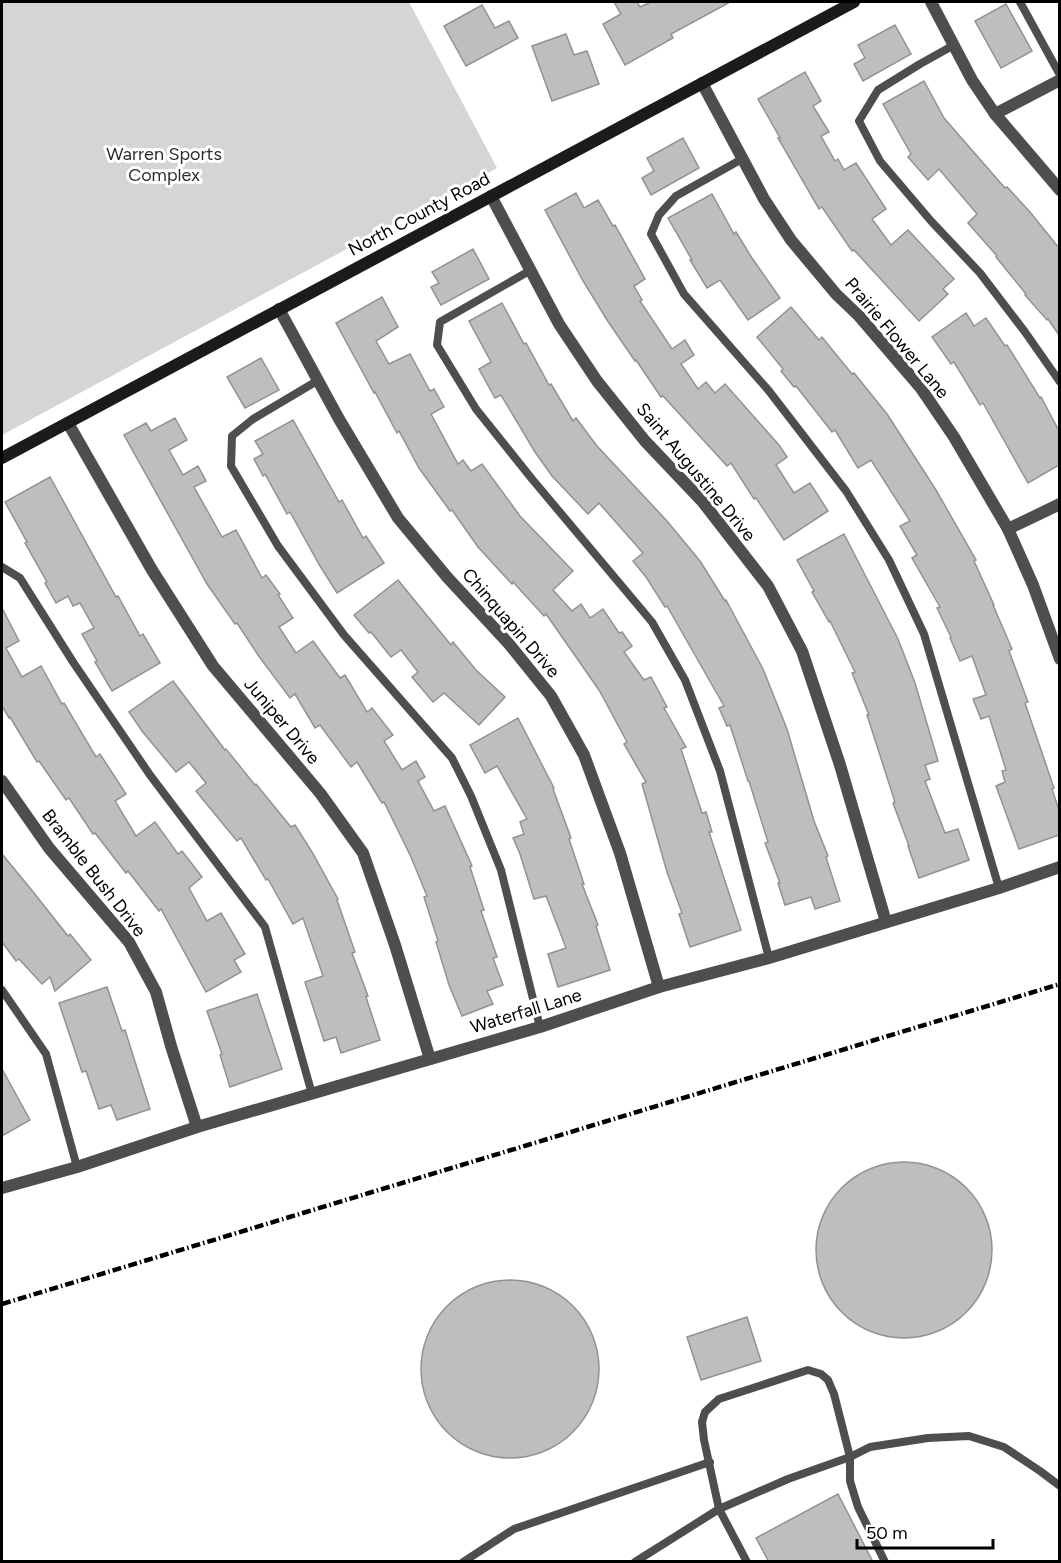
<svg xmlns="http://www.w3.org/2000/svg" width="1061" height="1563" viewBox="0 0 1061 1563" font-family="Figtree,sans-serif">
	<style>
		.green { fill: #d5d5d5 }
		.building { fill: #bebebe; stroke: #929292; stroke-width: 1.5 }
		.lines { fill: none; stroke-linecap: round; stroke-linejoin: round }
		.lane { stroke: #4e4e4e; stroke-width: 8 }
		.street { stroke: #4e4e4e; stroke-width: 12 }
		.secondary { stroke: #1b1b1b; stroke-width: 12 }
		.rail { stroke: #000; stroke-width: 4.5; stroke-dasharray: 9 3 1.5 3; stroke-linecap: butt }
		.labels { text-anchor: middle; stroke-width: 6; stroke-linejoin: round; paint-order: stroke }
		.park-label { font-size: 18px; fill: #2c2c2c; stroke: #fff }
		.street-label { font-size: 18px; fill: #000; stroke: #fff }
	</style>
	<rect width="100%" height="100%" fill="#fff"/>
	<path class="green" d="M2 2H409L497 168 2 435Z"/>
	<g class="building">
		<path d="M614 2H637L640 7 651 2H730L671 34 673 38 625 65 603 24 621 14Z"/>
		<path d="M1006 4 1032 51 1001 68 975 21Z"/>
		<path d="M482 5 495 28 509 21 518 38 466 66 444 26Z"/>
		<path d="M895 25 911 54 863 81 854 64 865 58 858 45Z"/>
		<path d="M566 34 574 55 587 51 599 84 552 101 532 46Z"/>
		<path d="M805 72 821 101 813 106 829 132 821 136 835 161 838 159 844 170 856 163 886 209 872 219 891 245 908 230 954 279 943 289 948 294 919 321 854 250 852 251 822 207 819 209 778 138H780L758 99Z"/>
		<path d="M924 81 944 118 1005 188 1007 187 1030 212 1059 248V335L1048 319 1047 320 1025 295 1026 294 996 257 997 256 968 223 977 214 939 169 928 180 908 157 911 154 883 104Z"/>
		<path d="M683 138 699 168 651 195 642 178 654 171 647 158Z"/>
		<path d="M576 193 584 208 598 200 613 226 615 225 645 279 634 286 642 300 640 301 672 349 685 340 694 355 681 364 698 389 706 382 715 393 725 384 779 445 787 457 776 465 794 493 810 483 828 511 784 540 756 498 754 499 731 463 727 466 663 396 661 397 636 360 635 361 607 320 583 281 545 210Z"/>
		<path d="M712 194 734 234 736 232 752 258 780 298 748 320 720 280 707 288 690 260H692L668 218Z"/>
		<path d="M473 249 489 279 441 305 431 287 439 283 432 272Z"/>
		<path d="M382 297 398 327 376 341 389 364 410 354 430 391 434 389 444 407 431 414 458 464 463 460 471 471 482 464 520 516 573 571 553 590 572 611 581 604 590 618 603 609 619 633 622 632 632 646 624 652 644 680 651 677 667 707 664 708 686 747 681 749 702 813 706 812 712 832H709L741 930 690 947 679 914 682 913 667 872 642 784 646 782 624 744 627 742 599 690 546 614 544 616 513 582 512 584 478 547 452 510 450 511 419 468 399 431 397 433 375 392 374 393 336 323Z"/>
		<path d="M502 303 524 344 526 343 549 385 551 384 573 421 576 418 597 446 667 521 700 561 725 601 726 600 763 669 787 729 814 821 828 856 826 857 840 901 815 909 811 897 785 905 778 883H780L765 843 768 842 749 781H748L730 725 727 726 719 708 724 706 667 606 665 607 646 577 633 561 643 553 599 503 588 514 552 476 535 452 501 395 495 398 479 369 491 362 469 321Z"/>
		<path d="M791 307 819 340 822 337 852 374 854 373 887 414 936 490 976 560 974 561 994 605H993L1012 649 1009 651 1028 702 1025 703 1054 788 1052 789 1059 810V835L1019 849 996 786 1005 782 1002 771 1006 770 989 716 981 719 973 699 986 695 972 656 960 661 950 638 951 637 937 608 940 607 912 558 917 555 900 526 910 521 871 460 858 468 835 430 832 432 796 386 794 387 781 371 783 369 757 337Z"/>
		<path d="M966 313 974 326 986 318 1005 346 1007 345 1040 398 1041 397 1059 431V465L1028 483 983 403 980 405 954 362 951 364 932 337Z"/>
		<path d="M261 358 279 390 245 408 227 377Z"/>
		<path d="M175 418 187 440 169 450 183 475 198 466 206 481 194 487 222 537 236 530 262 578 266 575 280 594 278 595 293 618 279 627 296 653 313 641 340 678 345 675 367 712 372 708 393 735 384 741 402 770 416 761 425 777 418 781 434 811 445 806 472 866 470 867 484 910 481 911 497 957 493 958 503 985 487 991 493 1004 462 1016 449 985 436 942 438 941 424 897 427 896 411 857 384 802 382 803 357 762 351 767 320 725 315 728 295 694 290 698 258 655 237 623 235 624 207 584 124 435 146 423 151 431Z"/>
		<path d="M293 420 339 502 342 500 363 538 366 536 384 563 337 593 320 566 290 512 287 514 265 474 263 476 254 459 263 454 255 441Z"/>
		<path d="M50 477 116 597 118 596 140 636 143 634 160 663 112 691 95 662 97 661 82 634 94 628 80 603 73 606 68 596 56 603 45 583 47 582 25 543 27 542 5 502Z"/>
		<path d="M844 534 898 639 915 683 938 761 925 765 930 779 925 781 945 833 958 829 969 860 919 878 908 846H909L893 803 895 802 867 715H869L852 673 855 672 830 621 829 622 812 592 814 591 797 560Z"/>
		<path d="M398 580 451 645 453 642 476 670 505 697 479 725 444 693 433 702 412 677 418 672 401 650 391 657 371 632 369 633 354 615Z"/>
		<path d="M2 608 19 641 6 648 22 677 41 666 62 704 64 703 96 757 100 754 126 794 115 801 136 836 155 822 178 854 182 851 202 877 189 888 207 921 221 913 245 954 234 960 241 972 206 992 161 909 159 911 128 871 126 873 95 833 93 834 69 798 66 800 39 761 37 762 10 717 9 718 2 706Z"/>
		<path d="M173 681 225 750 226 749 255 785 256 784 291 827 295 825 312 852 338 899 337 900 355 952 352 953 368 996 366 997 380 1040 341 1053 336 1037 324 1041 305 982 323 976 303 918 293 924 268 879 266 880 241 838 237 841 196 791 206 783 189 762 176 772 142 731 129 712Z"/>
		<path d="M518 718 554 788 553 789 571 838 569 839 584 884H582L598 925 596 926 610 970 558 987 548 954 566 948 546 896 534 899 520 854 513 838 524 834 520 822 527 819 497 766 485 773 470 745Z"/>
		<path d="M2 854 30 888 68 936 70 934 91 960 55 991 50 977 42 984 19 959 16 961 2 942Z"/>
		<path d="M107 987 122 1031 125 1030 150 1109 117 1120 111 1105 99 1109 86 1071 82 1072 59 1003Z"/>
		<path d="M257 994 282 1069 230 1087 220 1055 222 1054 207 1011Z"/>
		<path d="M2 1069 30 1120 2 1136Z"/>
		<circle cx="904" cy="1250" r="88"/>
		<circle cx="510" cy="1369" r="89"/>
		<path d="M747 1317 761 1361 701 1380 687 1337Z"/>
		<path d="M838 1494 873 1562H769L756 1538Z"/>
	</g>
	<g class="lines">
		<g class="lane">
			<path d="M1020 2 1060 75"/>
			<path d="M954 45 920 64 878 90 859 121 880 161 931 221 980 273 1025 332 1060 382"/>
			<path d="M742 159 676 196 659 215 651 234 684 294 769 391 846 491 889 560 924 634 999 888"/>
			<path d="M531 270 440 322 437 345 476 409 532 479 652 622 685 680 720 771 769 958"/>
			<path d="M317 381 253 419 232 436 231 466 278 546 344 635 452 758 471 796 501 870 540 1027"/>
			<path d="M2 567 20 578 73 662 150 775 265 927 312 1094"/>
			<path d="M2 990 46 1054 77 1167"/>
			<path d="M463 1562 514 1529 710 1462"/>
			<path d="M635 1562 719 1509 788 1479 850 1457 870 1447 928 1438 969 1436 1004 1447 1040 1471 1060 1486"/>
			<path d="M747 1562 719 1509 704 1440 702 1422 705 1412 719 1399 808 1370 821 1374 828 1380 834 1394 850 1457V1481L858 1507 885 1562"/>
		</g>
		<g class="street">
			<path d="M931 2 972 80 995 114 1060 190"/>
			<path d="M702 83 764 199 791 240 836 294 859 316 920 387 954 437 1008 529 1033 585 1060 659"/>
			<path d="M995 114 1060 80"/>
			<path d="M491 196 559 324 597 381 645 441 702 501 768 586 802 651 840 765 886 922"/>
			<path d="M279 309 339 419 398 518 447 577 509 644 551 696 584 755 620 853 659 987"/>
			<path d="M68 423 152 570 213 666 320 793 363 853 395 945 430 1059"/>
			<path d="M1008 529 1060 504"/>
			<path d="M2 781 49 848 129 942 156 992 171 1046 197 1127"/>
			<path d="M2 1188 77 1167 197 1127 540 1027 659 987 769 958 999 888 1060 867"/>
		</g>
		<path class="secondary" d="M2 458 854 2"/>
		<path class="rail" d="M2 1304 1060 984"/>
	</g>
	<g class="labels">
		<g class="park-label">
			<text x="164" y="160">Warren Sports<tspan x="164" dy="21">Complex</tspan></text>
		</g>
		<g class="street-label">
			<text transform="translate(419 214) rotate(-28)" y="6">North County Road</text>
			<text transform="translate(897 338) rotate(50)" y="6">Prairie Flower Lane</text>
			<text transform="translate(696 472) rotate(50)" y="6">Saint Augustine Drive</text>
			<text transform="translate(511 623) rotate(49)" y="6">Chinquapin Drive</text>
			<text transform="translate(282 721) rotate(50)" y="6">Juniper Drive</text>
			<text transform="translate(94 873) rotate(52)" y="6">Bramble Bush Drive</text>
			<text transform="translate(526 1011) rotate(-17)" y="6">Waterfall Lane</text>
		</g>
	</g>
	<rect width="1061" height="1563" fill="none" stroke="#000000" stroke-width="6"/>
	<path d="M857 1539v9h136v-9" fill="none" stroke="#000000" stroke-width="3"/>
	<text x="866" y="1539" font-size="18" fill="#000000" stroke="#ffffff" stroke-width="4.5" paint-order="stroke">50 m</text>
</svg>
